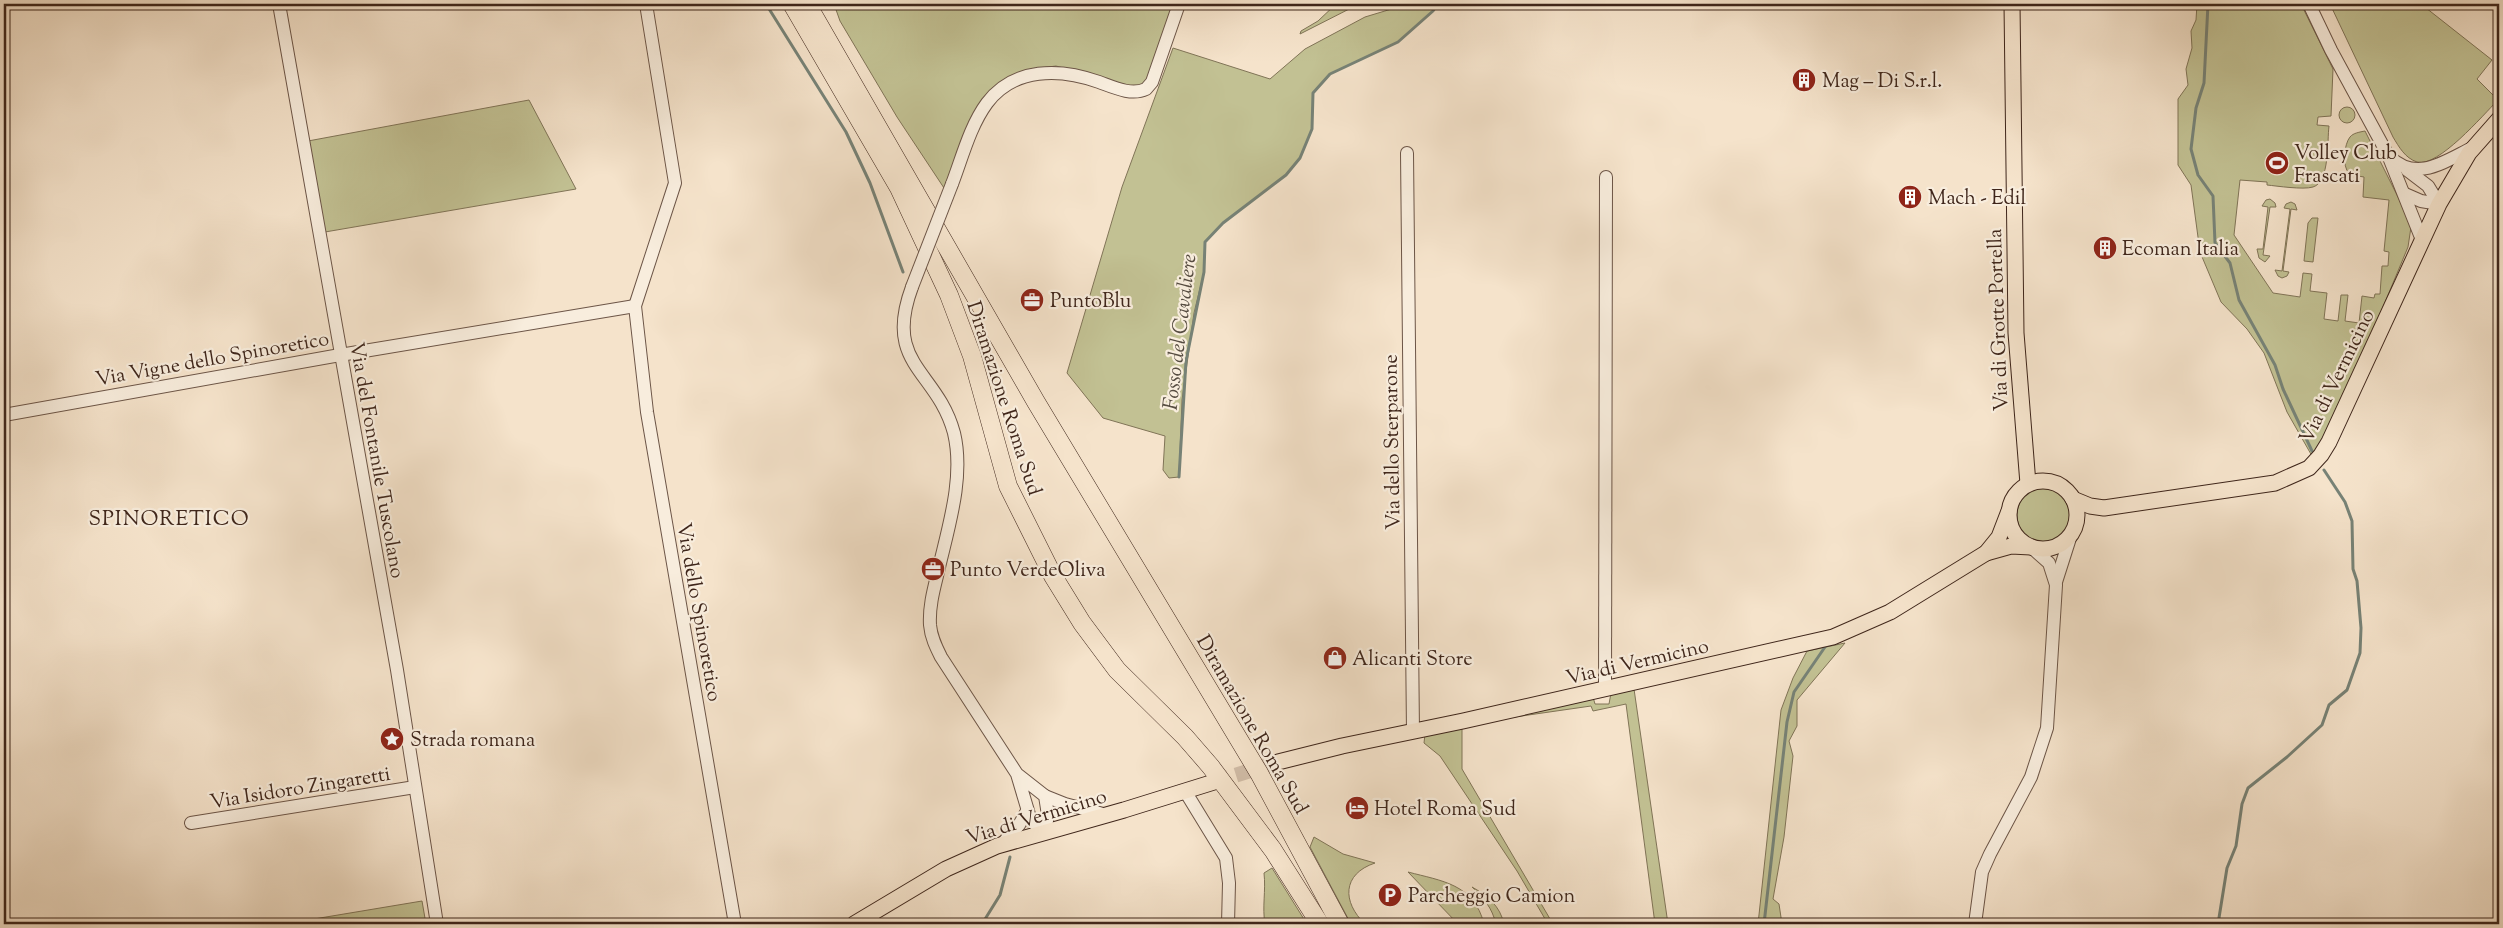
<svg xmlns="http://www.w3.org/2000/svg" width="2503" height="928" viewBox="0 0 2503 928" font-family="'Sorts Mill Goudy',serif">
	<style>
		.green { fill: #c2c193; stroke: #807457 }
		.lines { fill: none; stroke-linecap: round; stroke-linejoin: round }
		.stream { stroke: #778276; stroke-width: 3 }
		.major-tunnel { stroke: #d1bda8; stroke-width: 15; stroke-dasharray: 15 8; stroke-linecap: butt }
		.minor-casing { stroke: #6c5547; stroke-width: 14 }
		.major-casing { stroke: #3f261b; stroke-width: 17 }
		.highway-casing { stroke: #3f261b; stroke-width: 19 }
		.minor { stroke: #f8eddd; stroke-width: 12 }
		.major { stroke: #f5e3cb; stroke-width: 15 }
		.highway { stroke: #f5e3cb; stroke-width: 18 }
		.minor-bridge-casing { stroke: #6c5547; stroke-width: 14; stroke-linecap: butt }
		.minor-bridge { stroke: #f8eddd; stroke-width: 12 }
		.labels { text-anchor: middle; stroke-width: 4.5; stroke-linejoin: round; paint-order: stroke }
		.poi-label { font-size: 20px; fill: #3f261b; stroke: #f8eddd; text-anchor: start }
		.street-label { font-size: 20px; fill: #3f261b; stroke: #f8eddd }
		.water-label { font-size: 21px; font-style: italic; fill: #564c41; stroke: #f8eddd }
		.neighbourhood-label { font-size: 21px; letter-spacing: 1px; fill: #3f261b; stroke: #f8eddd }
	</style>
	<rect width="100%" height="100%" fill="#f5e3cb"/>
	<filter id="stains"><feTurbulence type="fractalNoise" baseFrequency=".004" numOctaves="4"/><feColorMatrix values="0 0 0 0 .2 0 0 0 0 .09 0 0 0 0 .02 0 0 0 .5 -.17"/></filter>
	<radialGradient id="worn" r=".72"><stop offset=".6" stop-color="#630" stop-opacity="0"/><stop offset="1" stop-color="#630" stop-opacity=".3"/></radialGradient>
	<g class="green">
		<path d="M834 4H1174L1149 76 1144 84 1134 87 1056 66 1033 69 1002 82 944 188 897 117 840 21Z"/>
		<path d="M1336 4H1359L1300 34 1301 31 1318 21Z"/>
		<path d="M1408 4H1438L1433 11 1398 42 1330 74 1313 93 1312 129 1300 158 1286 175 1223 223 1205 242 1204 272 1194 313 1182 400 1179 477 1169 478 1163 470 1165 436 1103 418 1067 373 1122 187 1173 48 1270 79 1305 49 1365 17Z"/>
		<path d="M2197 4H2301L2333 69 2331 116 2318 117 2317 125 2329 126C2327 141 2330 182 2313 187 2303 190 2277 186 2267 185V182L2240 180 2234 235 2273 293 2300 297 2303 273 2312 274 2310 291 2327 293 2324 319 2338 321 2341 295H2348L2345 321 2359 323 2362 296 2374 298 2375 294H2380L2382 266H2388L2389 252 2384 251 2389 200 2363 197 2364 177C2359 176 2353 176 2349 173 2342 167 2344 144 2350 137 2353 133 2360 132 2365 131L2408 217 2411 227 2408 247 2336 420 2312 456 2287 412 2264 353 2247 329 2221 302 2200 252 2191 185 2178 165V99L2188 85 2186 69 2192 48 2191 31 2196 20Z"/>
		<path d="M2330 4H2421L2492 60 2477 79 2498 100C2483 115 2438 168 2417 162 2405 158 2399 147 2393 137Z"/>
		<path d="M529 100 576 189 325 232 308 141Z"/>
		<circle cx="2347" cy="115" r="8"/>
		<path d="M2270 199 2275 203 2276 207H2270L2263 255 2270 256 2265 262 2259 258 2257 249H2263L2268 207 2262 206 2266 200Z"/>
		<path d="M2291 202 2295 204 2297 210 2291 209 2283 271 2289 272 2287 276 2282 278 2278 276 2275 270 2282 271 2290 209 2284 208 2286 204Z"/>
		<path d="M2312 218H2318L2313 262 2304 261 2308 223Z"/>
		<circle cx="2045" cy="515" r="28"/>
		<path d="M1845 643 1797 700V726L1789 741 1793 756 1784 837 1773 899 1779 904 1782 924H1758L1781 710 1793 678 1807 651Z"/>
		<path d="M1634 689 1668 924H1655L1626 704 1593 711 1591 706 1473 723 1593 697 1595 704H1609L1611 693Z"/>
		<path d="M1462 726V769L1553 924H1548L1517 871 1440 756 1424 743 1425 734Z"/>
		<path d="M1314 837 1343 854 1375 863C1342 874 1342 902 1365 924H1351L1310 847Z"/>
		<path d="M1272 868 1307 924H1265C1262 907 1266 891 1264 873Z"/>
		<path d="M1408 872C1442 881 1474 884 1484 924H1458Z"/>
		<path d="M1472 887C1488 896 1500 906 1504 924H1496C1492 908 1484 898 1472 887Z"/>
		<path d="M422 901 426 924H284Z"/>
	</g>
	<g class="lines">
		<g class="stream">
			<path d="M766 4 846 132 870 183 903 272"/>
			<path d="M2208 4 2204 83 2196 108 2191 149 2198 175 2213 196 2215 243 2230 263 2239 300 2275 365 2283 389 2312 451"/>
			<path d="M1179 477 1186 361 1204 272 1205 242 1223 223 1286 175 1300 158 1312 129 1313 93 1330 74 1398 42 1433 11 1438 4"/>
			<path d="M982 924 1000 895 1010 857"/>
			<path d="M1764 924 1787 722 1794 692 1825 647"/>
			<path d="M2218 924 2227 868 2236 846 2242 804 2248 788 2287 757 2322 725 2329 705 2347 690 2360 653 2361 628 2357 581 2353 569 2352 521 2345 502 2324 470"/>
		</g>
		<path class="major-tunnel" d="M1214 782 1278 762"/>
		<g class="minor-casing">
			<g id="minor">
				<path d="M279 4 397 670 437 924"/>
				<path d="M646 4 675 183 635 306 647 412 735 924"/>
				<path d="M2309 4 2331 50 2388 155 2422 240"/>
				<path d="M1407 153 1413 732"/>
				<path d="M2390 157C2417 183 2445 161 2474 147"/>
				<path d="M2407 170 2428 186 2439 204"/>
				<path d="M952 184C962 158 970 126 987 103 1014 67 1060 68 1099 82 1113 87 1131 96 1146 89L1152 82 1179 4"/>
				<path d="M2405 194 2421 201 2439 204"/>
				<path d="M912 287C883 365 937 370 954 433 965 479 947 531 937 576 933 592 929 608 930 625 931 637 936 647 941 657L1017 774 1031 821 1045 832 1048 815 1045 796 1017 774"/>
				<path d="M4 415 340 355 635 306"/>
				<path d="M2056 582 2071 535"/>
				<path d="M1605 689 1606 177"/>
				<path d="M1185 791 1226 858 1229 883 1228 924"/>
				<path d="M1045 796 1065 804 1107 815"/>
				<path d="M191 823 415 787"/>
				<path d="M1002 844 1019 825 1027 811"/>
				<path d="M1975 924 1982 872 1990 854 2031 777 2047 728 2056 585 2049 563 2031 547"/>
			</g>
		</g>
		<g class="major-casing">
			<g id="major">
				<path d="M2012 4 2016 333 2028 484"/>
				<circle cx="2043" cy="515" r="34"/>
				<path d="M2073 499 2090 506 2104 508 2275 483 2309 468 2321 455 2329 442 2439 204 2469 153 2499 119"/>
				<path d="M1986 553 2011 546 2031 547"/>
				<path d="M1278 762 1342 746 1463 721 1833 637 1890 612 1986 553 1999 537 2009 511"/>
				<path d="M854 924 946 869 997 846 1124 810 1214 782"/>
			</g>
		</g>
		<g class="highway-casing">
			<g id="highway">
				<path d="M792 4 899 188 949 295 972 356 1008 486 1053 576 1082 623 1117 670 1185 737 1211 767 1273 850 1320 924"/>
				<path d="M807 4 1036 402 1259 773 1340 924"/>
			</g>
		</g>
		<use href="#minor" class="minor"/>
		<use href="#major" class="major"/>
		<use href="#highway" class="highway"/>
		<g class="minor-bridge-casing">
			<path id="minor-bridge" d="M912 287 952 184"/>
		</g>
		<use href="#minor-bridge" class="minor-bridge"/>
	</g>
	<defs>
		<g id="building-disc" transform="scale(1.25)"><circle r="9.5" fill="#8f2418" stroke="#f8eddd"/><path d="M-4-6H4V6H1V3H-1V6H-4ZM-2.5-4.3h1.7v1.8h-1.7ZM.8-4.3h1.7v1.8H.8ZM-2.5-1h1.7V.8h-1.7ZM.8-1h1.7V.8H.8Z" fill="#fff"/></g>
		<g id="stadium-disc" transform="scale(1.25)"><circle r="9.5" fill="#8f2418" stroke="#f8eddd"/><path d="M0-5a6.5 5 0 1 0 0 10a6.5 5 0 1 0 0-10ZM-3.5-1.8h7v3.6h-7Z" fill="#fff"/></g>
		<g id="office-disc" transform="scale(1.25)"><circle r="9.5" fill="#8f2418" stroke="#f8eddd"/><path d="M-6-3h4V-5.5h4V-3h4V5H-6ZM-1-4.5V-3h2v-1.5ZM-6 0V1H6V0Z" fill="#fff"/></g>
		<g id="shop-disc" transform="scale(1.25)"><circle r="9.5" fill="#8f2418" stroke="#f8eddd"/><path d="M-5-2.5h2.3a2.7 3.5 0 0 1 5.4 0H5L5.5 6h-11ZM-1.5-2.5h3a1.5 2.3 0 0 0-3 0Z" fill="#fff"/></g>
		<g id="sight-disc" transform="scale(1.25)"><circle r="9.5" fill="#8f2418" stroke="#f8eddd"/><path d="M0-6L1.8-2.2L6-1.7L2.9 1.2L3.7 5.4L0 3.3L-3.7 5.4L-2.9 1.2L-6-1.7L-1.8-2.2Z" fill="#fff"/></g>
		<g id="hotel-disc" transform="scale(1.25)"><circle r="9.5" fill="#8f2418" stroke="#f8eddd"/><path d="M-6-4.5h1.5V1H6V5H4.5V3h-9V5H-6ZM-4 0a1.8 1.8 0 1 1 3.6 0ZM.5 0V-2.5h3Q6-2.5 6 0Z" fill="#fff"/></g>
		<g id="parking-disc" transform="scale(1.25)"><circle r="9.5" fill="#8f2418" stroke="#f8eddd"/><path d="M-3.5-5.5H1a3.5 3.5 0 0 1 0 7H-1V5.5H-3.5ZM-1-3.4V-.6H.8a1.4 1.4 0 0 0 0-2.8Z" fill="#fff"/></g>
	</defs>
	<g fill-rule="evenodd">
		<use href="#building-disc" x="1804" y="80"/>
		<use href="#stadium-disc" x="2277" y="163"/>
		<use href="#building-disc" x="1910" y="197"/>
		<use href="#building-disc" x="2105" y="248"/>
		<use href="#office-disc" x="1032" y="300"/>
		<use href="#office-disc" x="933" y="569"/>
		<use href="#shop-disc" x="1335" y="658"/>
		<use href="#sight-disc" x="392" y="739"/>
		<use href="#hotel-disc" x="1357" y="808"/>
		<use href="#parking-disc" x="1390" y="895"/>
	</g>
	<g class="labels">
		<g class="poi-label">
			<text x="1822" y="87">Mag – Di S.r.l.</text>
			<text x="2294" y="159">Volley Club<tspan x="2294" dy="23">Frascati</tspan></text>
			<text x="1928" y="204">Mach - Edil</text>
			<text x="2122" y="255">Ecoman Italia</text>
			<text x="1050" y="307">PuntoBlu</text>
			<text x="950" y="576">Punto VerdeOliva</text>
			<text x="1352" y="665">Alicanti Store</text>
			<text x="410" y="746">Strada romana</text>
			<text x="1374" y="815">Hotel Roma Sud</text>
			<text x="1408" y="902">Parcheggio Camion</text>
		</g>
		<g class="street-label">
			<text transform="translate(1997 320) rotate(-92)" y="7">Via di Grotte Portella</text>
			<text transform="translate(212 358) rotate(-10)" y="7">Via Vigne dello Spinoretico</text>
			<text transform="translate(2336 376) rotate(-64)" y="7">Via di Vermicino</text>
			<text transform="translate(1005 398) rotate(72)" y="7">Diramazione Roma Sud</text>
			<text transform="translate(1391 442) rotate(-91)" y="7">Via dello Sterparone</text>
			<text transform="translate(378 460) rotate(80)" y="7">Via del Fontanile Tuscolano</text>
			<text transform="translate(700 612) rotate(80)" y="7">Via dello Spinoretico</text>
			<text transform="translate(1637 661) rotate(-13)" y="7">Via di Vermicino</text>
			<text transform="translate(1253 724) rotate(60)" y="7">Diramazione Roma Sud</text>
			<text transform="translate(300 787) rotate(-9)" y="7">Via Isidoro Zingaretti</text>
			<text transform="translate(1036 816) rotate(-17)" y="7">Via di Vermicino</text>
		</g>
		<g class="water-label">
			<text transform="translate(1179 332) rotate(-83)" y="7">Fosso del Cavaliere</text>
		</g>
		<g class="neighbourhood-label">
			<text x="169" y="525">SPINORETICO</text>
		</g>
	</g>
	<rect width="2503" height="928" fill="none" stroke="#f5e3cb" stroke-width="20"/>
	<rect x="5" y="5" width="2493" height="918" fill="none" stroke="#3f261b" stroke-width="2.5"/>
	<rect x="10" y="10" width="2483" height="908" fill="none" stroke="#3f261b"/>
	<rect width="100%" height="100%" filter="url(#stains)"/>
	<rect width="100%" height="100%" fill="url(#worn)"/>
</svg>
